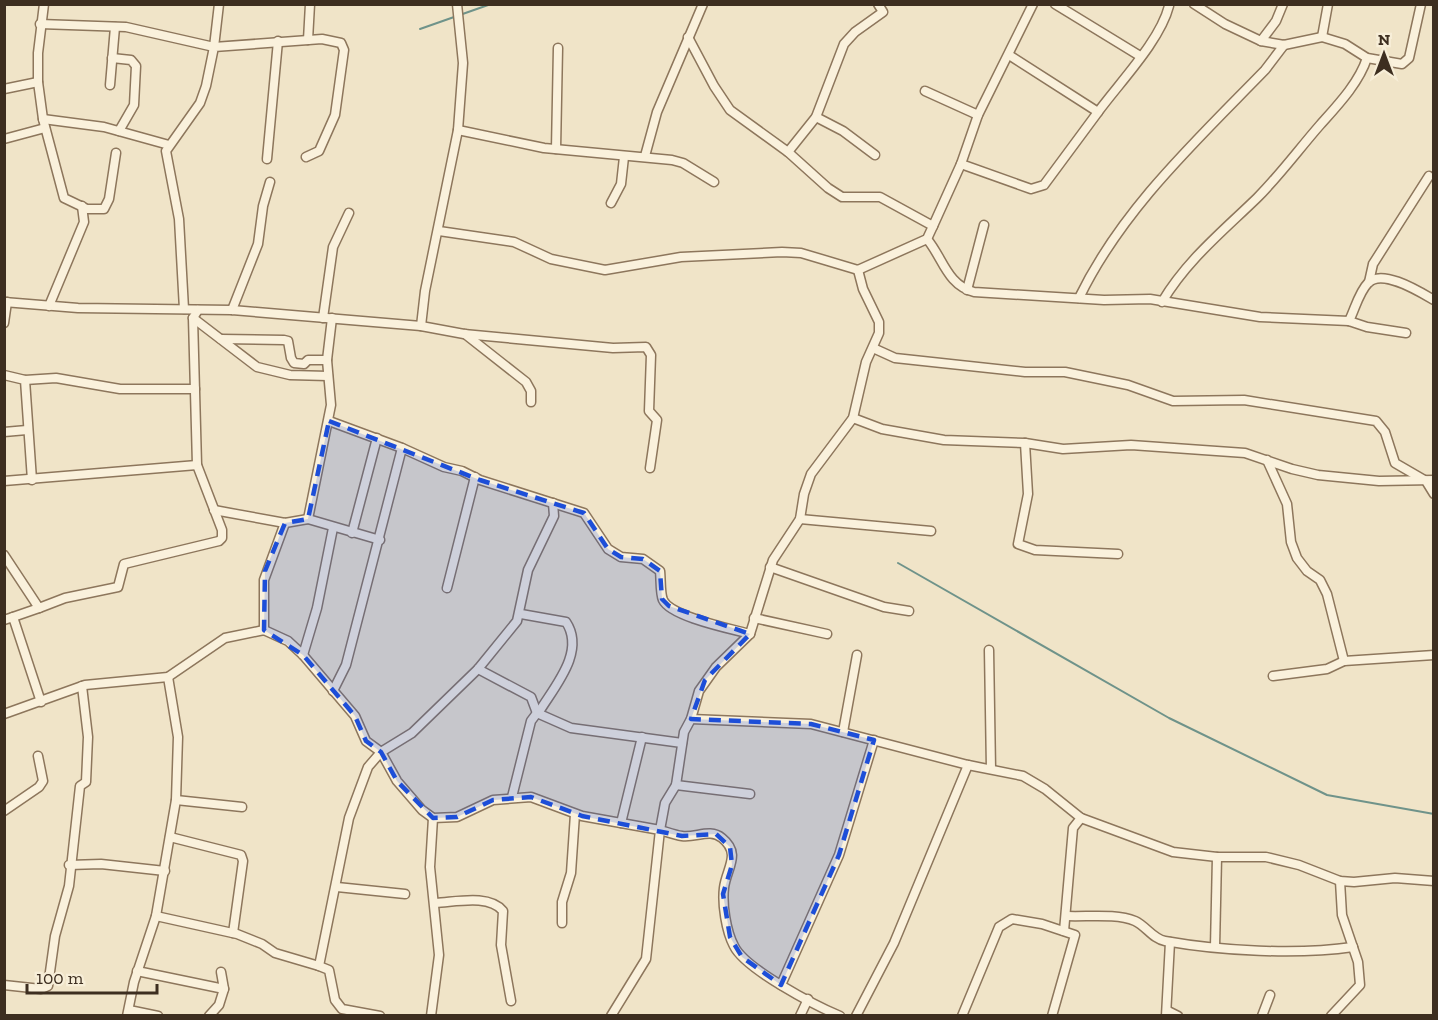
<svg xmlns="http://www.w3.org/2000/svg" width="1438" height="1020" viewBox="0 0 1438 1020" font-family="'Zilla Slab',serif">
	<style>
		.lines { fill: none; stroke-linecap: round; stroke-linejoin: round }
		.stream { stroke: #6f938a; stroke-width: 2 }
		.minor-casing { stroke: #8d765c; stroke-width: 11 }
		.minor { stroke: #faf1dc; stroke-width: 8 }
		.marked { fill: #1d4ed8; fill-opacity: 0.2; stroke: #1d4ed8; stroke-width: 4.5; stroke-dasharray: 12 8; stroke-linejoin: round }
	</style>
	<rect width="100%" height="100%" fill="#f0e4c8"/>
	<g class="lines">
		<g class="stream">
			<path d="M420 29 491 4"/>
			<path d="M898 563 1169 718 1327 795 1434 814"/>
		</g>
		<g class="minor-casing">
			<g id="minor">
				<path d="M44 4 38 53V82L43 119 64 198 87 209H104L109 199 116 153"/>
				<path d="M1033 4 978 115 961 164 1031 189 1044 185 1098 112"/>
				<path d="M1055 4 1140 56"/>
				<path d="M1194 4 1225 24 1261 41 1284 45 1322 37 1345 44 1367 58 1402 64 1409 58 1421 4"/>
				<path d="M40 24 126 27 214 47 219 4"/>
				<path d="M688 37 714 86 730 110 788 152 828 188 842 197H880L933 226 961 164"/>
				<path d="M1322 37 1328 4"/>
				<path d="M308 40 310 4"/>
				<path d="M1261 41 1276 21 1283 4"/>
				<path d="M1009 55 1098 112C1120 82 1160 41 1169 6"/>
				<path d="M112 58 131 60 136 66 134 105 119 131"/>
				<path d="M110 85 115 27"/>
				<path d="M4 89 38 82"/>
				<path d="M925 91 978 115"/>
				<path d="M816 117 843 131 875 155"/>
				<path d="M43 119 104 127 169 145"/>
				<path d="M458 130 544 148 672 160 683 163 714 182"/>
				<path d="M4 139 45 128"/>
				<path d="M556 149 558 48"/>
				<path d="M788 152 816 117 844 44 855 32 883 12 878 4"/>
				<path d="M645 156 657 112 703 4"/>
				<path d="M267 159 278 41"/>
				<path d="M611 203 621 184 624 157"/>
				<path d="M439 231 514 242 551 259 605 270 681 257 782 252 801 253 858 270 927 239 933 226"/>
				<path d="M927 239C943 258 947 285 974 292L1104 300 1150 299 1260 317 1349 321 1367 327 1406 333"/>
				<path d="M1369 282 1373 264 1429 176"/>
				<path d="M967 290 984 225"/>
				<path d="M1079 298C1122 209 1197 140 1265 70L1284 45"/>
				<path d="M4 302 78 308 232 310 421 326 464 334 613 348 646 347 651 355 649 411 657 420 650 468"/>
				<path d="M1162 302C1187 260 1223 231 1257 198 1280 175 1299 149 1320 125 1337 106 1359 83 1367 58"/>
				<path d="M49 306 84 222 82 206"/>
				<path d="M184 309 179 219 166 151 200 103 206 86 214 47 322 39 341 43 344 50 335 115 319 151 306 157"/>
				<path d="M232 310 258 244 263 206 270 182"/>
				<path d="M193 318 257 367 290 375 328 376"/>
				<path d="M323 318 333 247 349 213"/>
				<path d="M1349 321C1355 309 1359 292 1368 283 1382 268 1420 292 1434 300"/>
				<path d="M4 323 7 302"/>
				<path d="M421 326 425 291 458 130 463 63 457 4"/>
				<path d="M465 334 526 382 531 391V402"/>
				<path d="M221 339 284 340 288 341 291 358 294 363 304 364 308 360H327"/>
				<path d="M873 348 895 358 1025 372H1065L1128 385 1173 401 1244 400 1376 421 1385 432 1395 463 1426 481 1434 494"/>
				<path d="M4 375 25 380 32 480"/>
				<path d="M25 380 56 378 120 389H195"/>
				<path d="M853 418 882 429 944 440 1025 443 1063 449 1131 445 1245 453 1292 469 1318 475 1379 481 1434 480"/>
				<path d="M329 421 402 448 444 467 462 471 480 480 584 513 608 549 621 557 643 559 660 571C661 579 660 593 663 600 671 617 732 629 750 634"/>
				<path d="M4 432 27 430"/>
				<path d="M1025 443 1028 494 1018 544 1035 550 1118 554"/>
				<path d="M1267 460 1287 504 1291 542 1297 558 1307 571 1320 580 1327 594 1344 661"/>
				<path d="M4 481 197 465"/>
				<path d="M214 510 285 523 308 519 380 540"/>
				<path d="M308 519 331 405 327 360 332 318"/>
				<path d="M800 519 931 531"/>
				<path d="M352 533 377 438"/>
				<path d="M4 555 39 608 65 598 118 587 124 564 219 541 222 538V530L197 465 193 318 198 310"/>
				<path d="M770 567 884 607 909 611"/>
				<path d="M447 588 475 477"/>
				<path d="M521 614 566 622C586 652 554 687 539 712"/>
				<path d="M13 617 39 608"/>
				<path d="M754 618 827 634"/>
				<path d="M4 620 13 617 41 702"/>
				<path d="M264 630V580L285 523"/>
				<path d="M989 650 991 769"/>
				<path d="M303 655 317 608 333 528"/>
				<path d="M478 669 531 697 537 713 571 728 682 743"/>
				<path d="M1273 676 1327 669 1344 661 1434 655"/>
				<path d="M333 691 346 665 402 448"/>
				<path d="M4 714 85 685 168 677 225 638 264 630 288 641 303 655 355 716 366 741 381 752 397 781 422 810 433 818 457 817 493 800 531 797 582 816 660 830 646 959 611 1016"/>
				<path d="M691 719 811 724 968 765 1023 776 1045 789 1081 818 1173 852 1217 857H1266L1299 865 1340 881 1354 882 1395 878 1434 881"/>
				<path d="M843 732 857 655"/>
				<path d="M676 785 750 794"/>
				<path d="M512 797 531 721 537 713"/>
				<path d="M176 800 242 807"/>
				<path d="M4 811 39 787 43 781 38 756"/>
				<path d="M621 823 642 737"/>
				<path d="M170 837 241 855 243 861 233 933"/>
				<path d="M69 865 101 864 165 871"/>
				<path d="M337 887 405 894"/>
				<path d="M436 903C456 902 489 894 503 911L501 945 511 1001"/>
				<path d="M156 916 237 934 262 944 275 953 319 966"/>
				<path d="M1067 916C1087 917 1116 913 1135 921 1146 926 1153 939 1165 941 1221 951 1297 955 1353 947"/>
				<path d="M562 923V902L571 873 575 814"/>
				<path d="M1064 931 1073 828 1081 818"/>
				<path d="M1215 947 1217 857"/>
				<path d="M137 971 224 989 221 972"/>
				<path d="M4 985 41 989 48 986 55 936 69 886 80 786 86 782 88 737 82 686"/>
				<path d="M781 985 839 855 874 740"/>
				<path d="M129 1010 158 1016"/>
				<path d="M1168 1011 1178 1016"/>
				<path d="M127 1016 134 982 156 916 176 800 178 737 168 677"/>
				<path d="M209 1016 219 1005 224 989"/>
				<path d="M380 1016 342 1009 335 1000 329 970 319 966 349 818 368 767 381 752 412 733 478 669 517 621 528 570 554 516 553 503"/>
				<path d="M431 1016 439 955 430 867 433 818"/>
				<path d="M800 1016 808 999"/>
				<path d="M840 1016C816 1006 745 969 734 946 726 931 722 904 724 888 726 869 742 854 722 838 710 828 696 838 682 836 675 835 667 832 660 830L665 803 676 785 684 732 691 719 699 691 716 667 750 634 773 560 800 519 804 494 811 474 853 418 866 362 879 333V322L863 289 858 270"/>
				<path d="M856 1016 894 943 968 765"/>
				<path d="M962 1016 999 927 1012 919 1042 924 1075 935 1052 1016"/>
				<path d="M1166 1016 1170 942"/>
				<path d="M1262 1016 1270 995"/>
				<path d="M1331 1016 1360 985 1358 962 1342 915 1340 881"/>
			</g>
		</g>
		<use href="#minor" class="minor"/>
	</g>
	<path class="marked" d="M329 421 480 480 584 513 608 549 621 557 643 559 660 571 662 599 669 606 750 634 705 680 691 719 811 724 874 740 839 855 781 985 742 957 730 937 723 894 732 865 730 847 716 834 682 836 582 816 531 797 493 800 457 817 433 818 397 781 381 752 366 741 355 716 303 655 264 630 265 571 285 523 308 519Z"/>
	<rect width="1438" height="1020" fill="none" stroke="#3d2e20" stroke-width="12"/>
	<g transform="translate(1384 54)" stroke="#f7eed8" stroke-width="4.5" paint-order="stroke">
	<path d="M0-4.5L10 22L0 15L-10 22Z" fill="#3d2e20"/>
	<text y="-9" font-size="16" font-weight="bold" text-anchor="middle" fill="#3d2e20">N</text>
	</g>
	<path d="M27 984v9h130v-9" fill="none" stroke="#3d2e20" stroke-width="3"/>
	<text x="36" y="984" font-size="18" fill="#3d2e20" stroke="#f7eed8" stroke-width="4.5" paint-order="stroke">100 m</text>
</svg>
